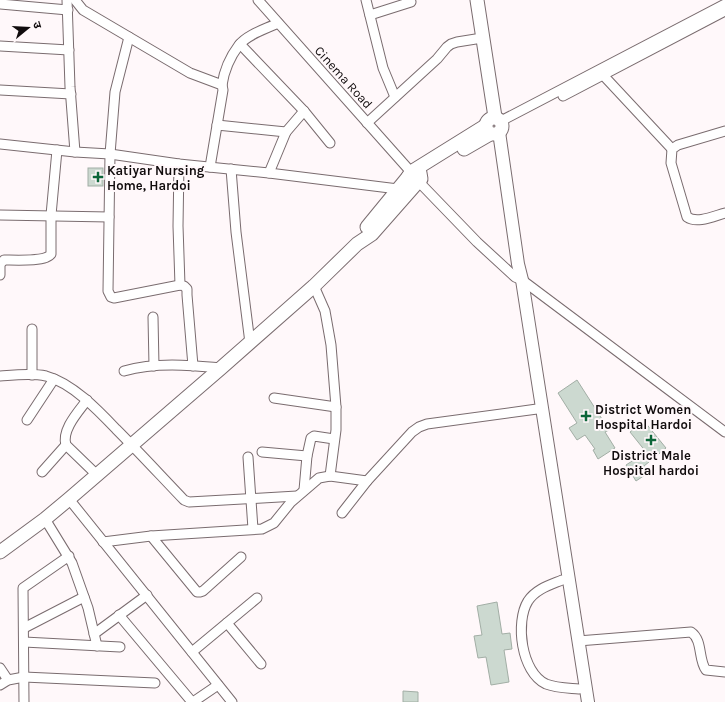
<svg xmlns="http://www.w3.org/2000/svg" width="725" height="702" viewBox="0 0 725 702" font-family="Karla,'Noto Sans Devanagari',sans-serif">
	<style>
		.building { fill: #ccd9d0; stroke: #a2aea5 }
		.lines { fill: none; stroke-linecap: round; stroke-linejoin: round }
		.minor-casing { stroke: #7a6c6f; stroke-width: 11 }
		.major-casing { stroke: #7a6c6f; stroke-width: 14 }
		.highway-casing { stroke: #7a6c6f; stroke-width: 15 }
		.minor { stroke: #fff; stroke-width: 9 }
		.major { stroke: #fff; stroke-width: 12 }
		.highway { stroke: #fff; stroke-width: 13 }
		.poi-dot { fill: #0c6639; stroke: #fff8fa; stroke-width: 1.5 }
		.labels { text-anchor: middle; stroke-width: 4; stroke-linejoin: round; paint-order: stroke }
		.street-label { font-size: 13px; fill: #110c0d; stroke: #fff8fa }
		.poi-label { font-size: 13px; font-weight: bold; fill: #110c0d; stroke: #fff8fa; text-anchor: start }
	</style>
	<rect width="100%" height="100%" fill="#fff8fa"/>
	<g class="building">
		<rect x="88" y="168" width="15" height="18"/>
		<path d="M577 380 609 430 605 432 615 448 598 459 593 450 595 449 585 435 577 440 569 428 577 423 558 393Z"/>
		<path d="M644 421 666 448 644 466 648 473 636 481 626 465 646 452 630 432Z"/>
		<path d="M497 602 502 634 510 633 512 649 504 650 509 682 491 685 486 657 478 658 474 636 482 635 477 606Z"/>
		<path d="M403 691 418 692V702H403Z"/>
	</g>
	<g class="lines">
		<g class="minor-casing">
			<g id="minor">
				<path d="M67 0 70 87 75 152"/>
				<path d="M75 0 83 10 190 73 222 85 223 90 210 167"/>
				<path d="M258 0 411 172"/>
				<path d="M366 0 383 68 395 97"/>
				<path d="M0 4 68 10"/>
				<path d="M370 15 411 2"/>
				<path d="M129 37 115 92 110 154 108 291 111 297 114 298 180 285 184 286 187 289V295L193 366"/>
				<path d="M240 44 304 111 330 143"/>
				<path d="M0 46 69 50"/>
				<path d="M603 75 672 149"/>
				<path d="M222 85C224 71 230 57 239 45 248 34 266 29 278 23"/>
				<path d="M0 90 71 94"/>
				<path d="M563 96 725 11"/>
				<path d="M501 121 725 4"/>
				<path d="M367 123 437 59 447 47 451 44 457 42 482 38"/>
				<path d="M217 125 286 132"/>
				<path d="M725 131 678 145 672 149 671 163 687 217C697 224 714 216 725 213"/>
				<path d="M0 144 75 152 110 154 179 164 269 173 398 189"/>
				<path d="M179 164 178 226 180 285"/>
				<path d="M231 169 236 232 250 343"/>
				<path d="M269 173 286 132 304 111"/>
				<path d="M419 182 477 242 515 277 522 280 725 432"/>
				<path d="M0 215 109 217"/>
				<path d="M0 275V264L4 260C14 260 46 262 51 254V215L57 150"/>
				<path d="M314 286 325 311 331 345 336 407V430L330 476"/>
				<path d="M153 317 154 366"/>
				<path d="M32 329V375"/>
				<path d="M124 371C155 362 189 365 221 368"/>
				<path d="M0 376C15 375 31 373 46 376 72 383 98 410 116 429 139 452 161 476 184 500L189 502 297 496"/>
				<path d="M274 398 336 407"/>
				<path d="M87 400C79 411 61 430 66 445L97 475"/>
				<path d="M27 420 54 379"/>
				<path d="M262 452 307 456"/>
				<path d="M248 457 253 529"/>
				<path d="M42 472 66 445"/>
				<path d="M304 490 307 456 311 438 314 436 334 439"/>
				<path d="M69 499 232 702"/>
				<path d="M342 513 367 481 412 432 419 427 427 424 537 409"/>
				<path d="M45 519 72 563 88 608 97 646"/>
				<path d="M151 536 197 592H200L203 591 241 557"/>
				<path d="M103 542 151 536 262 529 274 523 291 502 319 478 330 476 367 481"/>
				<path d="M562 580C550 585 536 589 528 601 515 622 521 672 546 684 556 688 568 688 579 689"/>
				<path d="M119 615 192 702"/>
				<path d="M227 623 261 664"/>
				<path d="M24 628 84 597"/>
				<path d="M94 634 147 595"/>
				<path d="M578 641 691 632C703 640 698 660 706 670L725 672"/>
				<path d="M24 642 120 647"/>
				<path d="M192 652 257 598"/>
				<path d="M0 668 8 680"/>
				<path d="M0 685 8 680 24 677 155 683"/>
				<path d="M24 702 23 588 69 556"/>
				<path d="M193 702 218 685"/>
			</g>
		</g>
		<g class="major-casing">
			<path id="major" d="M499 132 518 264 522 280 588 702"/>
		</g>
		<g class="highway-casing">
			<g id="highway">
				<path d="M477 0 495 117"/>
				<circle cx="494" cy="126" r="8"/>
				<path d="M464 149 490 134"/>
				<path d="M414 171 420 173 421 179 419 182 413 184 408 180V177L411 172 485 126"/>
				<path d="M367 227 408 177"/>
				<path d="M0 552 45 519 69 499 221 368 314 286 357 244 372 234 416 184"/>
			</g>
		</g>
		<use href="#minor" class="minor"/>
		<use href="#major" class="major"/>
		<use href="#highway" class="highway"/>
	</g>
	<g class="poi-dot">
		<path d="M96 171h4v4h4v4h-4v4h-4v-4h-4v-4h4z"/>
		<path d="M584 410h4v4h4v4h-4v4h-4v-4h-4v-4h4z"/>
		<path d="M649 434h4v4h4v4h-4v4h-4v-4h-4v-4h4z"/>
	</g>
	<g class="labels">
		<g class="street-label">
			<text transform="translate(344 77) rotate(48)" y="5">Cinema Road</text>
		</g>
		<g class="poi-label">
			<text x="107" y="175">Katiyar Nursing<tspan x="107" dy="15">Home, Hardoi</tspan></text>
			<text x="595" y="414">District Women<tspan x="595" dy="15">Hospital Hardoi</tspan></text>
			<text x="651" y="460" text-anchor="middle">District Male<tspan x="651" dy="15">Hospital hardoi</tspan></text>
		</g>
	</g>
	<g transform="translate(28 28) rotate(72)" stroke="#fff8fa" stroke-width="3" paint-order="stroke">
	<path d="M0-3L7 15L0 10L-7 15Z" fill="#110c0d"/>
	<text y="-6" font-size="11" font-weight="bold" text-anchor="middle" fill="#110c0d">उ</text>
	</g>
</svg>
